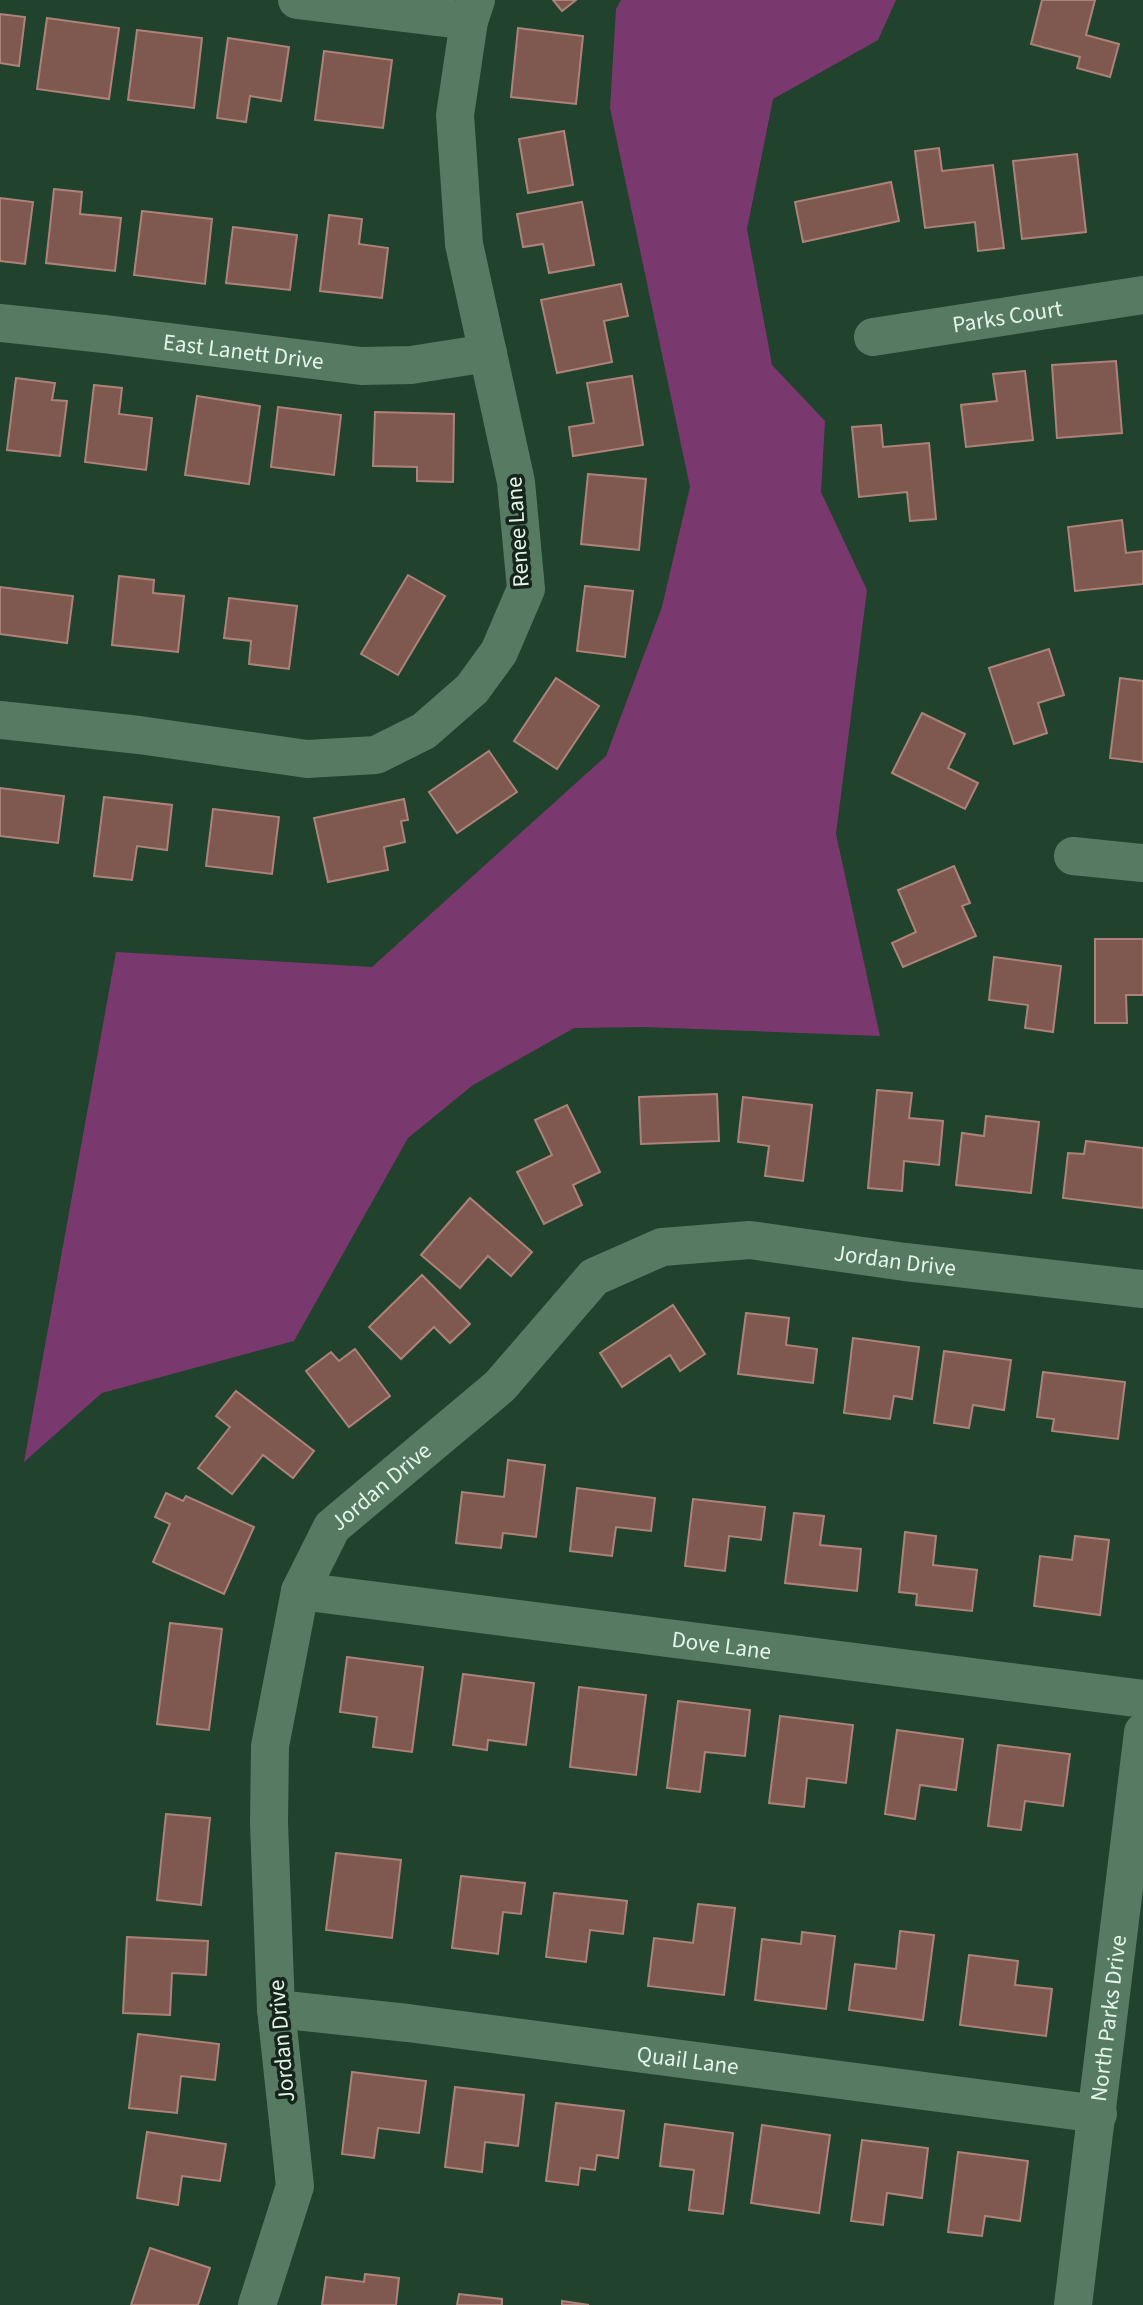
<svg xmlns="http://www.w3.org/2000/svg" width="1143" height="2305" viewBox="0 0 1143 2305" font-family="'Source Sans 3',sans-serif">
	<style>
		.green { fill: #7a396e }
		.building { fill: #7f594f; stroke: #ad8379; stroke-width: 2 }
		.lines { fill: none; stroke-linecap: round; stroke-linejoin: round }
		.minor { stroke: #577a62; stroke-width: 38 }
		.labels { text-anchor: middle; stroke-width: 7; stroke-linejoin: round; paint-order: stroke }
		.street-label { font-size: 23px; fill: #e3f6e8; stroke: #16251b }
	</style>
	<rect width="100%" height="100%" fill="#21422d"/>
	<path class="green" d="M621 0H896L878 40 773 99 747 229 772 365 825 421 821 492 867 590 836 834 880 1036 644 1027 574 1028 473 1085 408 1138 294 1341 102 1393 24 1462 116 952 372 967 606 756 662 607 690 487 610 108 616 9Z"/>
	<g class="building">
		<path d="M553 0H576L562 11Z"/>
		<path d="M1042 0H1095L1086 35 1119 44 1110 77 1077 68 1080 57 1031 44Z"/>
		<path d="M0 14 25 17 19 66 0 63Z"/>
		<path d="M47 18 119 28 109 99 37 89Z"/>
		<path d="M518 28 583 36 576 104 511 97Z"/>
		<path d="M137 30 202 38 194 108 128 100Z"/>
		<path d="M228 38 289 47 281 101 250 96 246 122 217 118Z"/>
		<path d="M324 51 392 60 383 128 315 120Z"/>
		<path d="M564 131 573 185 528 193 519 139Z"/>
		<path d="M939 148 942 171 993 165 1004 248 978 251 975 222 925 228 915 151Z"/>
		<path d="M1077 154 1086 232 1022 239 1013 161Z"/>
		<path d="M891 182 899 221 803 242 795 202Z"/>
		<path d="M54 189 82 192 80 214 121 218 115 271 46 263Z"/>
		<path d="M0 198 33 202 25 264 0 261Z"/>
		<path d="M582 202 594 265 549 273 543 244 523 247 517 214Z"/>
		<path d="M142 211 212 219 205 284 134 275Z"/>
		<path d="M329 215 362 219 359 244 388 248 382 298 320 291Z"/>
		<path d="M233 227 297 235 290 290 226 283Z"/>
		<path d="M621 284 628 316 604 321 612 362 557 373 541 300Z"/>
		<path d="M1116 361 1122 433 1057 438 1052 365Z"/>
		<path d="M1025 371 1033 440 966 447 961 405 997 401 993 374Z"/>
		<path d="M632 376 643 445 573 456 569 427 594 423 587 383Z"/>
		<path d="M16 378 55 383 52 400 67 401 60 456 7 450Z"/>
		<path d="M94 385 122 388 119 414 152 418 146 470 85 462Z"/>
		<path d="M197 396 260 406 249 484 185 475Z"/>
		<path d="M278 407 341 415 334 475 271 467Z"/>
		<path d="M375 412 454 414 453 482 417 481V467L373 466Z"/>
		<path d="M881 425 883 447 929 443 936 519 910 521 907 492 859 497 852 427Z"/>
		<path d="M588 474 646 479 639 550 581 544Z"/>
		<path d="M1122 520 1126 553 1143 551V584L1075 591 1068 527Z"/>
		<path d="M408 575 445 596 398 675 361 654Z"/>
		<path d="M119 576 154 580 153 593 184 596 178 652 112 645Z"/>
		<path d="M585 586 633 591 625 657 577 651Z"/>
		<path d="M0 587 73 596 67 643 0 634Z"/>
		<path d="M229 598 297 606 289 669 249 664 251 641 224 638Z"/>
		<path d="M1049 649 1064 695 1038 703 1047 733 1014 744 989 668Z"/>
		<path d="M556 678 599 706 557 769 514 741Z"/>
		<path d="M1120 678 1143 681V762L1110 758Z"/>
		<path d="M922 713 965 734 948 768 978 783 965 809 892 773Z"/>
		<path d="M489 751 517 792 457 833 429 792Z"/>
		<path d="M0 788 64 796 58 843 0 836Z"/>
		<path d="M104 797 172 805 167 850 137 846 132 880 94 876Z"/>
		<path d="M404 799 408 820 401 821 405 842 384 847 388 870 328 882 314 818Z"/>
		<path d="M213 809 279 817 272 874 206 866Z"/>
		<path d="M954 866 970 903 962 906 976 936 903 967 892 943 916 932 898 890Z"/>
		<path d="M1095 939H1143V995H1126L1127 1023H1095Z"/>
		<path d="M994 957 1061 966 1053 1032 1025 1028 1028 1005 989 1000Z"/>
		<path d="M877 1090 912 1093 909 1118 943 1121 939 1165 904 1161 902 1191 868 1188Z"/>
		<path d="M717 1094 719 1141 641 1144 639 1097Z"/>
		<path d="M743 1097 812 1105 803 1181 765 1176 769 1146 738 1142Z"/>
		<path d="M567 1105 600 1172 573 1185 582 1205 544 1224 517 1172 552 1155 535 1120Z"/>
		<path d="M986 1116 1039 1122 1031 1193 956 1185 962 1133 984 1136Z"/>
		<path d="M1086 1141 1143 1148V1208L1063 1198 1068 1153 1084 1154Z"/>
		<path d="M470 1198 532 1252 511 1276 488 1256 460 1288 421 1255Z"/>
		<path d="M422 1275 470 1324 450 1343 434 1327 401 1359 369 1327Z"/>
		<path d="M673 1305 705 1354 680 1371 670 1355 622 1387 600 1353Z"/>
		<path d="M746 1313 789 1318 786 1345 817 1349 813 1383 738 1374Z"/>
		<path d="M853 1338 919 1347 912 1399 894 1396 890 1419 844 1413Z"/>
		<path d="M355 1349 390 1396 349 1427 306 1371 331 1352 339 1361Z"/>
		<path d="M944 1351 1011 1360 1004 1410 973 1405 969 1428 934 1423Z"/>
		<path d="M1043 1372 1125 1382 1118 1439 1052 1431 1054 1419 1037 1417Z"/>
		<path d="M236 1391 314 1451 293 1478 263 1455 232 1494 198 1468 230 1427 216 1416Z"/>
		<path d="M508 1460 545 1465 536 1537 503 1533 501 1548 456 1543 462 1492 504 1497Z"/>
		<path d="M577 1488 655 1498 651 1531 616 1527 612 1556 570 1551Z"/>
		<path d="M166 1493 183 1501 186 1496 254 1527 224 1594 153 1562 170 1524 155 1517Z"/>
		<path d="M693 1499 765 1507 761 1540 729 1536 725 1571 685 1566Z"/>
		<path d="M794 1513 824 1516 820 1545 861 1549 857 1591 785 1583Z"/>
		<path d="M905 1532 936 1536 933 1565 977 1570 972 1611 916 1605 917 1594 899 1592Z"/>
		<path d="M1075 1536 1109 1540 1100 1615 1034 1606 1040 1556 1072 1560Z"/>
		<path d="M170 1623 222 1629 209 1730 157 1724Z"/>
		<path d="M347 1657 423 1667 412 1752 373 1747 377 1717 340 1712Z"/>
		<path d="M463 1674 534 1683 526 1745 488 1740 487 1750 453 1745Z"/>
		<path d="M579 1687 646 1695 636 1775 570 1767Z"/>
		<path d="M678 1701 750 1710 745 1756 705 1752 700 1792 667 1788Z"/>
		<path d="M780 1716 853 1725 846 1783 807 1778 804 1807 769 1803Z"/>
		<path d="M897 1730 963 1739 956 1790 920 1785 915 1819 885 1814Z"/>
		<path d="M998 1745 1070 1754 1063 1806 1025 1801 1021 1830 988 1826Z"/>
		<path d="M166 1814 210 1818 201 1905 157 1900Z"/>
		<path d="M336 1853 401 1860 392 1938 326 1930Z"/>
		<path d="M461 1876 525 1883 521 1914 503 1912 498 1954 452 1948Z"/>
		<path d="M554 1893 627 1901 623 1934 590 1930 586 1962 546 1957Z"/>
		<path d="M698 1904 735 1908 724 1995 648 1986 654 1938 693 1943Z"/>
		<path d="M900 1931 934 1935 923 2020 849 2010 855 1964 896 1969Z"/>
		<path d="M802 1932 835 1936 826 2009 755 2000 762 1939 801 1944Z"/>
		<path d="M127 1937 208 1941 206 1975 172 1973 170 2015 123 2013Z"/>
		<path d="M969 1955 1018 1961 1015 1985 1052 1989 1046 2036 960 2025Z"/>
		<path d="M138 2034 219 2044 215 2080 181 2076 177 2113 129 2108Z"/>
		<path d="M352 2072 426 2081 419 2133 378 2128 374 2158 342 2154Z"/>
		<path d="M455 2087 524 2095 518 2146 485 2142 482 2172 445 2167Z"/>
		<path d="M556 2103 624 2111 618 2158 597 2155 595 2170 580 2168 578 2185 546 2181Z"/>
		<path d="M665 2124 733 2133 723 2214 689 2210 694 2170 660 2166Z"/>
		<path d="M762 2125 830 2135 819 2213 751 2203Z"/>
		<path d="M147 2132 226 2144 220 2181 182 2176 178 2205 137 2198Z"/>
		<path d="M862 2140 928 2148 922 2198 887 2193 883 2225 851 2221Z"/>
		<path d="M958 2152 1028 2161 1020 2221 985 2216 982 2236 948 2232Z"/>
		<path d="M150 2248 210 2268 198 2305H131Z"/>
		<path d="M365 2274 399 2278 396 2305H322L326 2277 364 2282Z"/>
		<path d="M459 2294 502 2299V2305H457Z"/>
		<path d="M562 2301 589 2305H562Z"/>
	</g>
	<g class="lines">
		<g class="minor">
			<path d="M297 0 469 21"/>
			<path id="s1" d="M0 323 104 334 361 366 411 365 488 353"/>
			<path id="s2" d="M873 337 1143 295"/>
			<path d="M0 720 139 735 307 759 376 755 424 731 472 689 499 652 526 589 516 482 464 244 455 115 469 21 476 0"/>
			<path d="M1073 856 1143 863"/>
			<path id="s3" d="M300 1591 1143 1699"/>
			<path id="s4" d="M276 2009 408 2023 1098 2114"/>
			<path id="s5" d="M257 2305 295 2186 276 2009 269 1823 270 1746 300 1591 332 1527 500 1386 594 1277 662 1247 750 1240 905 1262 1143 1289"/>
			<path id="s6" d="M1073 2305 1143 1732"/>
		</g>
	</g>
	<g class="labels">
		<g class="street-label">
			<text dy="8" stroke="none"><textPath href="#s2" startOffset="136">Parks Court</textPath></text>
			<text dy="8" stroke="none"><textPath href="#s1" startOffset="245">East Lanett Drive</textPath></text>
			<text transform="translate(517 532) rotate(-94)" y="8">Renee Lane</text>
			<text dy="8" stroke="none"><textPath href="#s5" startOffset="1468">Jordan Drive</textPath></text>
			<text dy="8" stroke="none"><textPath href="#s5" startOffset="859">Jordan Drive</textPath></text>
			<text dy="8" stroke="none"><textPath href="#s3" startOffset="425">Dove Lane</textPath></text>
			<text dy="8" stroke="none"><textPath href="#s6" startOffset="289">North Parks Drive</textPath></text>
			<text transform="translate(281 2041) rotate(-95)" y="8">Jordan Drive</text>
			<text dy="8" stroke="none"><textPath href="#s4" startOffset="415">Quail Lane</textPath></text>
		</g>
	</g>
</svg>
